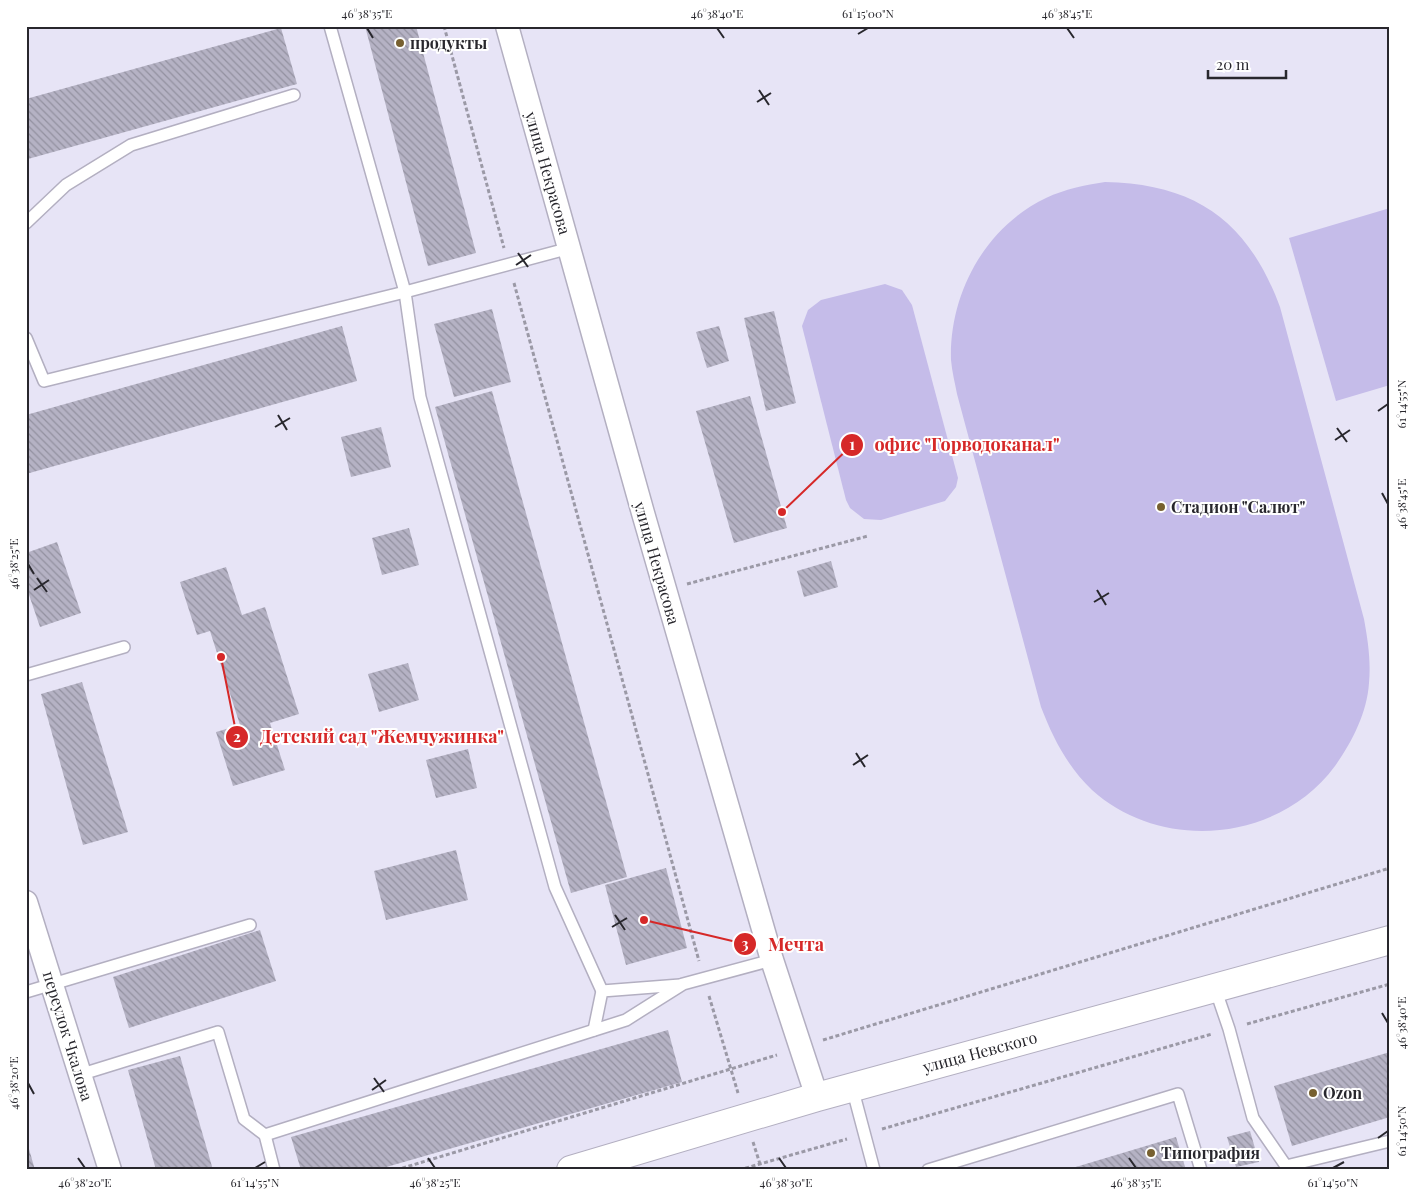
<svg xmlns="http://www.w3.org/2000/svg" width="1416" height="1196" viewBox="0 0 1416 1196" font-family="'Playfair Display',serif">
	<style>
		.pitch { fill: #c5bce9 }
		.building { fill: url(#building-back-hatch) }
		.lines { fill: none; stroke-linecap: round; stroke-linejoin: round }
		.service-casing { stroke: #b3afc1; stroke-width: 14 }
		.minor-casing { stroke: #b3afc1; stroke-width: 25 }
		.tertiary-casing { stroke: #b3afc1; stroke-width: 30 }
		.path { stroke: #9b99a6; stroke-width: 3; stroke-dasharray: 4 2.5; stroke-linecap: butt }
		.service { stroke: #fff; stroke-width: 11 }
		.minor { stroke: #fff; stroke-width: 22 }
		.tertiary { stroke: #fff; stroke-width: 28 }
		.ticks { fill: none; stroke: #28272d; stroke-width: 2 }
		.poi-dot { fill: #776030; stroke: #fff; stroke-width: 2 }
		.labels { text-anchor: middle; stroke-width: 4; stroke-linejoin: round; paint-order: stroke }
		.poi-label { font-size: 16px; font-weight: bold; fill: #28272d; stroke: #fff; text-anchor: start }
		.street-label { font-size: 16px; fill: #28272d; stroke: #fff }
		.leader { fill: none; stroke: #d62828; stroke-width: 2 }
		.callout-dot { fill: #d62828; stroke: #fff; stroke-width: 2 }
		.mark-label { font-size: 15px; text-anchor: middle; font-weight: bold; fill: #fff }
		.callout-label { font-size: 18px; text-anchor: middle; font-weight: bold; fill: #d62828; stroke: #fff; stroke-width: 4; stroke-linejoin: round; paint-order: stroke }
		.neatline { fill: none; stroke: #28272d; stroke-width: 2 }
		.ticks-label { font-size: 12px; text-anchor: middle; fill: #28272d }
	</style>
	<defs>
		<pattern id="building-back-hatch" width="6" height="6" patternUnits="userSpaceOnUse" patternTransform="scale(1.25)"><rect width="6" height="6" fill="#b5b2c4"/><path d="M-1 5l2 2M0 0l6 6M5-1l2 2" fill="none" stroke="#9391a0"/></pattern>
	</defs>
	<rect width="100%" height="100%" fill="#e7e4f6"/>
	<g class="pitch">
		<path d="M1105 182C1196 184 1248 221 1280 307L1364 619C1368 641 1371 661 1369 683 1367 713 1352 742 1335 766 1279 842 1162 853 1092 790 1067 766 1053 738 1041 707L957 394C955 383 952 372 951 360 949 294 985 227 1046 198 1065 189 1085 185 1105 182Z"/>
		<path d="M1390 208V385L1336 401 1289 238Z"/>
		<path d="M885 284 902 290 912 305 958 478 956 487 945 501 881 520 864 519 850 508 846 500 802 326 808 310 821 300Z"/>
	</g>
	<g class="building">
		<path d="M365 26H416L476 253 428 266Z"/>
		<path d="M281 28 297 84 28 159 26 152V99Z"/>
		<path d="M492 309 511 382 454 397 434 324Z"/>
		<path d="M774 311 796 403 766 411 744 318Z"/>
		<path d="M342 326 357 381 26 474V415Z"/>
		<path d="M719 326 729 361 707 368 696 332Z"/>
		<path d="M492 391 627 877 571 893 435 407Z"/>
		<path d="M750 396 787 528 734 543 696 411Z"/>
		<path d="M381 427 391 467 351 477 341 437Z"/>
		<path d="M409 528 419 565 382 575 372 538Z"/>
		<path d="M57 542 81 613 40 627 26 586V553Z"/>
		<path d="M831 561 838 587 804 597 797 571Z"/>
		<path d="M226 567 242 615 265 607 299 714 270 723 285 770 233 786 216 732 240 725 210 631 197 635 180 582Z"/>
		<path d="M408 663 419 700 379 712 368 674Z"/>
		<path d="M82 682 128 832 83 845 41 694Z"/>
		<path d="M468 749 477 788 436 798 426 760Z"/>
		<path d="M456 850 468 900 386 920 374 871Z"/>
		<path d="M666 868 687 948 626 965 605 885Z"/>
		<path d="M260 930 276 981 129 1028 113 977Z"/>
		<path d="M668 1030 682 1082 376 1170H301L291 1137Z"/>
		<path d="M1390 1052V1117L1292 1146 1274 1086Z"/>
		<path d="M180 1056 213 1170H156L128 1070Z"/>
		<path d="M1250 1131 1259 1162 1236 1167 1227 1137Z"/>
		<path d="M1176 1137 1186 1170H1069V1169Z"/>
		<path d="M26 1142H27L35 1170H26Z"/>
	</g>
	<g class="lines">
		<g class="service-casing">
			<g id="service">
				<path d="M26 223 66 185 131 145 294 95"/>
				<path d="M570 248 405 292 420 397 555 887 602 991"/>
				<path d="M26 338 44 381 405 292 330 26"/>
				<path d="M26 675 124 647"/>
				<path d="M1215 988 1229 1029 1253 1118 1286 1166 1390 1141"/>
				<path d="M26 992 250 925"/>
				<path d="M594 1030 602 991 680 985"/>
				<path d="M79 1075 218 1032 244 1119 265 1135 274 1170"/>
				<path d="M852 1087 874 1170"/>
				<path d="M265 1135 626 1020 683 984 772 960"/>
				<path d="M928 1170 1178 1094 1201 1170"/>
			</g>
		</g>
		<g class="minor-casing">
			<g id="minor">
				<path d="M507 26 643 513 772 960 817 1097"/>
				<path d="M26 902 110 1170"/>
			</g>
		</g>
		<g class="tertiary-casing">
			<path id="tertiary" d="M571 1170 817 1097 1390 940"/>
		</g>
		<g class="path">
			<path d="M444 26 504 248"/>
			<path d="M514 283 699 961"/>
			<path d="M687 584 868 536"/>
			<path d="M709 996 738 1093"/>
			<path d="M1247 1024 1390 984"/>
			<path d="M823 1040 1390 868"/>
			<path d="M882 1129 1212 1034"/>
			<path d="M753 1142 760 1164"/>
			<path d="M396 1170 777 1055"/>
			<path d="M739 1170 847 1139"/>
		</g>
		<use href="#service" class="service"/>
		<use href="#minor" class="minor"/>
		<use href="#tertiary" class="tertiary"/>
	</g>
	<path class="ticks" d="M367 28 373 38M717 28 724 38M1067 28 1074 38M858 34 868 28M759 90 769 105M757 102 771 93M518 253 528 267M516 265 531 255M1378 411 1388 404M278 415 287 430M275 427 290 418M1337 428 1347 442M1335 440 1350 430M1382 493 1388 504M28 564 34 574M37 578 47 592M34 590 49 580M1097 590 1106 605M1094 602 1109 593M856 753 865 767M853 765 868 755M615 915 625 930M612 927 627 918M1382 1013 1388 1023M374 1078 384 1092M28 1083 34 1094M372 1090 386 1080M1378 1138 1388 1131M78 1158 85 1168M428 1158 435 1168M779 1158 786 1168M1129 1158 1136 1168M255 1168 265 1162M1333 1168 1344 1162"/>
	<g class="poi-dot">
		<circle cx="400" cy="43" r="5"/>
		<circle cx="1161" cy="507" r="5"/>
		<circle cx="1313" cy="1093" r="5"/>
		<circle cx="1151" cy="1153" r="5"/>
	</g>
	<g class="labels">
		<g class="poi-label">
			<text x="410" y="49">продукты</text>
			<text x="1171" y="513">Стадион "Салют"</text>
			<text x="1323" y="1099">Ozon</text>
			<text x="1161" y="1159">Типография</text>
		</g>
		<g class="street-label">
			<text transform="translate(548 173) rotate(74)" y="6">улица Некрасова</text>
			<text transform="translate(657 563) rotate(74)" y="6">улица Некрасова</text>
			<text transform="translate(68 1036) rotate(73)" y="6">переулок Чкалова</text>
			<text transform="translate(980 1052) rotate(-15)" y="6">улица Невского</text>
		</g>
	</g>
	<path class="leader" d="M782 512L852 445M221 657L237 737M644 920L745 944"/>
	<g class="callout-dot">
		<circle cx="782" cy="512" r="5"/>
		<circle cx="221" cy="657" r="5"/>
		<circle cx="644" cy="920" r="5"/>
		<circle cx="852" cy="445" r="12"/>
		<circle cx="237" cy="737" r="12"/>
		<circle cx="745" cy="944" r="12"/>
	</g>
	<g class="mark-label">
		<text x="852" y="450">1</text>
		<text x="237" y="742">2</text>
		<text x="745" y="949">3</text>
	</g>
	<g class="callout-label">
		<text x="967" y="451">офис "Горводоканал"</text>
		<text x="382" y="743">Детский сад "Жемчужинка"</text>
		<text x="796" y="951">Мечта</text>
	</g>
	<rect width="1416" height="1196" fill="none" stroke="#ffffff" stroke-width="55"/>
	<path d="M1208 70v8h78v-8" fill="none" stroke="#28272d" stroke-width="2.5"/>
	<text x="1216" y="70" font-size="15" fill="#28272d" stroke="#ffffff" stroke-width="4" paint-order="stroke">20 m</text>
	<rect x="28" y="28" width="1360" height="1140" class="neatline"/>
	<g class="ticks-label">
		<text x="367" y="18">46°38'35"E</text>
		<text x="717" y="18">46°38'40"E</text>
		<text x="868" y="18">61°15'00"N</text>
		<text x="1067" y="18">46°38'45"E</text>
		<text transform="translate(1402 404) rotate(-90)" y="4">61°14'55"N</text>
		<text transform="translate(1402 504) rotate(-90)" y="4">46°38'45"E</text>
		<text transform="translate(14 564) rotate(-90)" y="4">46°38'25"E</text>
		<text transform="translate(1402 1023) rotate(-90)" y="4">46°38'40"E</text>
		<text transform="translate(14 1083) rotate(-90)" y="4">46°38'20"E</text>
		<text transform="translate(1402 1131) rotate(-90)" y="4">61°14'50"N</text>
		<text x="85" y="1187">46°38'20"E</text>
		<text x="255" y="1187">61°14'55"N</text>
		<text x="435" y="1187">46°38'25"E</text>
		<text x="786" y="1187">46°38'30"E</text>
		<text x="1136" y="1187">46°38'35"E</text>
		<text x="1333" y="1187">61°14'50"N</text>
	</g>
</svg>
